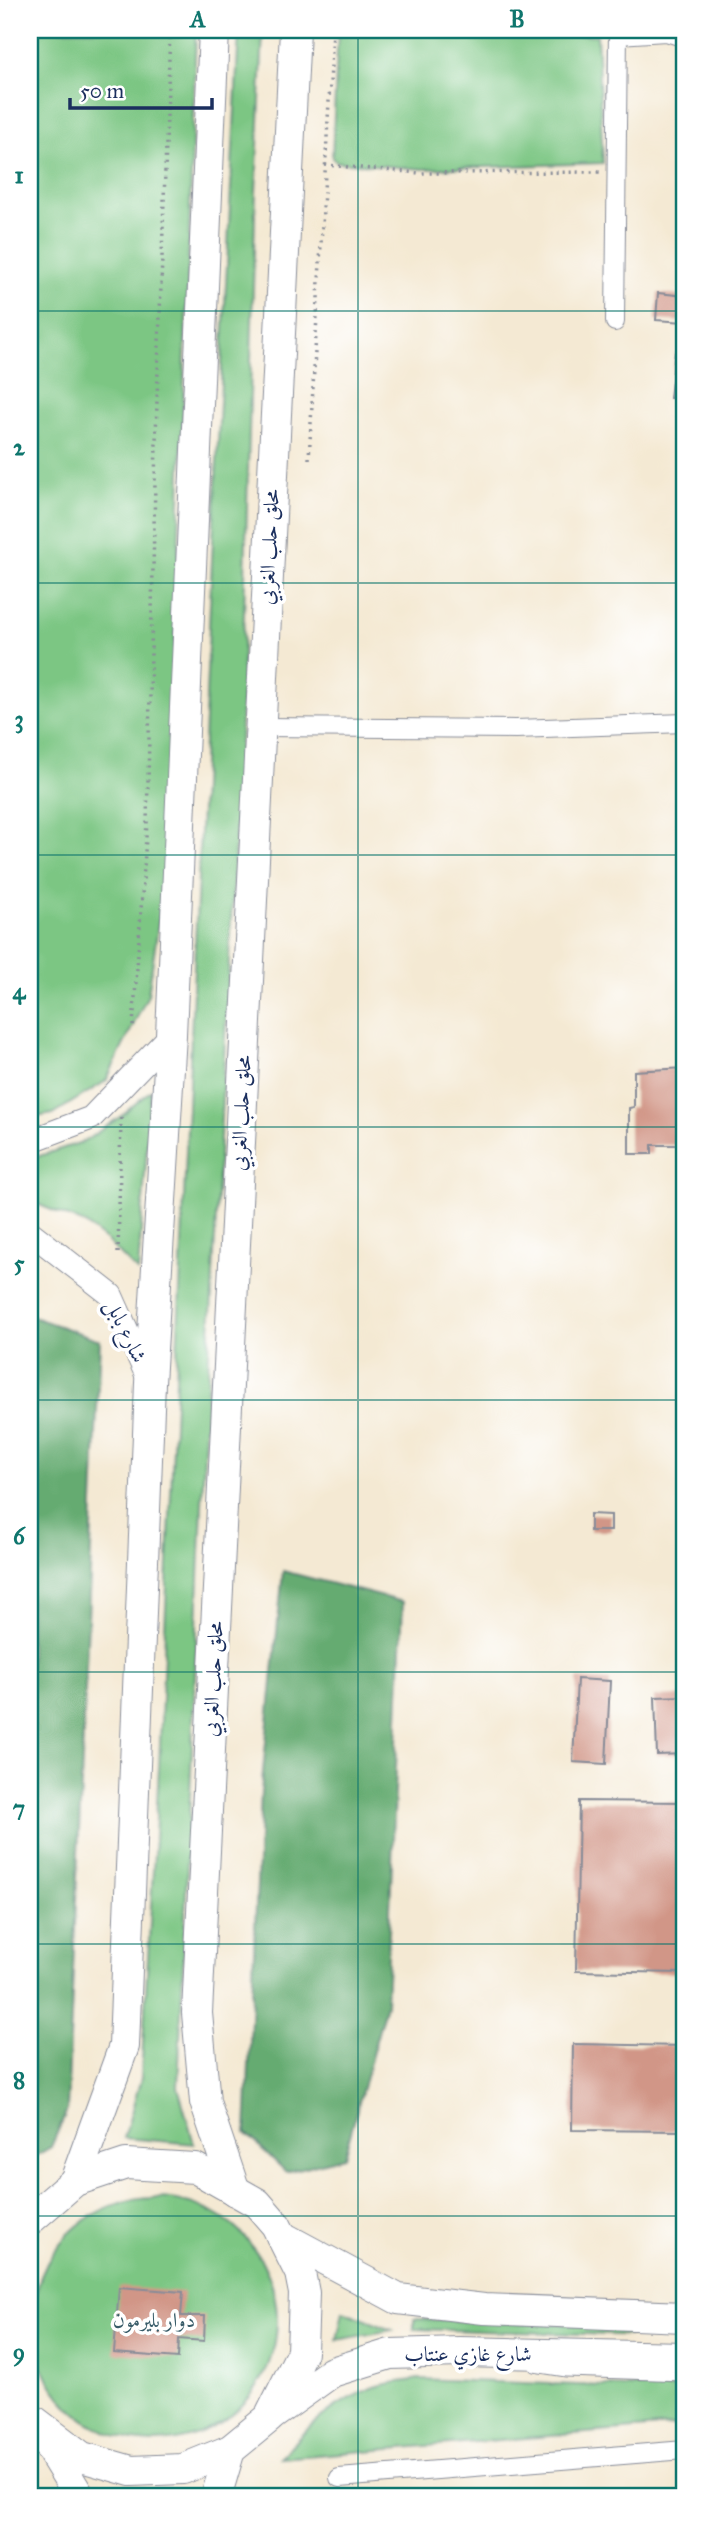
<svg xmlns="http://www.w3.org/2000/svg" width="715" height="2527" viewBox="0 0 715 2527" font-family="'IM FELL Great Primer',Amiri,serif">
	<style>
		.green { fill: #7cc683; stroke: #4c7a70; stroke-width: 2 }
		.forest { fill: #65ab71; stroke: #406d68; stroke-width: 2 }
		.building { fill: #d19687 }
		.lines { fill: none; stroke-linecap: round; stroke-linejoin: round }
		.service-casing { stroke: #888c98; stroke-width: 11 }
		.minor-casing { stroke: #888c98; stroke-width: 20 }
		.tertiary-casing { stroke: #888c98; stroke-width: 25 }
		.trunk-casing { stroke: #888c98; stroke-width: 32 }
		.path { stroke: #888c98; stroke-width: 3.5; stroke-dasharray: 2 5; stroke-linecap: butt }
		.service { stroke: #fff; stroke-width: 9 }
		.minor { stroke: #fff; stroke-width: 18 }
		.tertiary { stroke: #fff; stroke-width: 23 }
		.trunk { stroke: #fff; stroke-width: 30 }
		.grid { fill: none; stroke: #0f766e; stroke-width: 2; stroke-opacity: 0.55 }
		.labels { text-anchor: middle; stroke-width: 7; stroke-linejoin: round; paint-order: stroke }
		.street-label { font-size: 21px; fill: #1b2f5e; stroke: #fff }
		.park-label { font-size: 21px; fill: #385c69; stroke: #fff }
		.neatline { fill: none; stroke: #0f766e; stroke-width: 2.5 }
		.grid-label { font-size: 23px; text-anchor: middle; font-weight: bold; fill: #0f766e }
	</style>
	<rect width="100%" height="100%" fill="#fff"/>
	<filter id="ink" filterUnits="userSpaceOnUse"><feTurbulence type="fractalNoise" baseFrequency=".0143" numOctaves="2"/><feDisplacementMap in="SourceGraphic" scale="14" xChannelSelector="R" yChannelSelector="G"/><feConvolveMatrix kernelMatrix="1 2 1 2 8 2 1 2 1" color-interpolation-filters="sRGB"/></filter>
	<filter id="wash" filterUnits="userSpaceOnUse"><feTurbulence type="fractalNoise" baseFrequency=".00686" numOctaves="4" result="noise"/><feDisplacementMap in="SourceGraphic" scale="28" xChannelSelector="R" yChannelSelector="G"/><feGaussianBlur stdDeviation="1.57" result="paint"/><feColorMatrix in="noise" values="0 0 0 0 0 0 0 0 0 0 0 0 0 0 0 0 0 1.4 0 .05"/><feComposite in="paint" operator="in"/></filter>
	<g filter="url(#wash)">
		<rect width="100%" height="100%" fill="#f4e9d3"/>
		<g class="green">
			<path d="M30 30H196L168 857 148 995 106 1081 53 1114 30 1118Z"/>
			<path d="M239 30H263L255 215 241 724 205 1432 178 2087 194 2144 124 2138 141 2078 159 1767 212 559Z"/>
			<path d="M338 30H561L569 35H597L603 163 423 169 337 162 332 158Z"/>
			<path d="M151 1090 138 1272 108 1242 85 1224 30 1201V1159L85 1141 121 1116Z"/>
			<circle cx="155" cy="2320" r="122"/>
			<path d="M343 2311 392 2330 337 2340Z"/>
			<path d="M414 2319 685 2328V2337L414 2329Z"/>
			<path d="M419 2379 685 2389V2423L683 2425 280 2458C307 2427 335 2401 375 2387 389 2382 405 2382 419 2379Z"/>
		</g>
		<g class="forest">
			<path d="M30 1316 100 1340 67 2110 51 2147 30 2159Z"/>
			<path d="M283 1571 403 1602 386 2004 344 2157 286 2172 246 2133 261 1792Z"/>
		</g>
		<g id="blocks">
			<g class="building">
				<path d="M658 293 685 296V322L656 320Z"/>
				<path d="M675 353 685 354V399L670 398Z"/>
				<path d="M685 1068V1145H652V1154H629V1108L634 1107V1071Z"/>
				<path d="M590 1514 611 1515V1531H590Z"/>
				<path d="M577 1679 610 1681 606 1764 573 1762Z"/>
				<path d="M685 1696V1754L657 1755 655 1697Z"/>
				<path d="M579 1801 685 1802V1973L576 1971Z"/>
				<path d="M573 2044 685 2046V2131L572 2130Z"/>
				<path d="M119 2287 183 2292 181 2316H205L204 2341 179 2339 178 2358 114 2353Z"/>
			</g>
		</g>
	</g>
	<g filter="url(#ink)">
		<use href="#blocks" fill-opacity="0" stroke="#888c98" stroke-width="2"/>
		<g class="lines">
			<g class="service-casing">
				<path id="service" d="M534 2367 566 2372 685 2376"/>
			</g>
			<g class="minor-casing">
				<g id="minor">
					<path d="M618 35 666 32 685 38"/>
					<path d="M615 322 618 30"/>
					<path d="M261 727 516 729 685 723"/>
					<path d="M339 2478 685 2450"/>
				</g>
			</g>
			<g class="tertiary-casing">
				<g id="tertiary">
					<path d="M30 1141 91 1118 171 1035"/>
					<path d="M30 1232 111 1295 149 1380"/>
				</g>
			</g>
			<g class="trunk-casing">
				<g id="trunk">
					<path d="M75 2181 124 2046 150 1383 171 1035 214 30"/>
					<path d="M235 2191 205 2102 197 2013 295 30"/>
					<path d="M30 2220 75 2181 126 2164 195 2168 257 2203 276 2225 300 2273 304 2293 302 2352 269 2418 230 2450 183 2469 131 2471 82 2457 33 2420"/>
					<path d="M281 2236 398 2299 484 2309 685 2317"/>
					<path d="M272 2415 332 2372 390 2354 460 2352 685 2357"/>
					<path d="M42 2435 80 2497"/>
					<path d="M216 2497 230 2450"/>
				</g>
			</g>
			<g class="path">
				<path d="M325 165 420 173 600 172"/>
				<path d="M309 459 333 30"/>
				<path d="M133 1026 147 823 157 399 170 30"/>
				<path d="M118 1253 121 1118"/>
			</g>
			<use href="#service" class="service"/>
			<use href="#minor" class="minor"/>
			<use href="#tertiary" class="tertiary"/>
			<use href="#trunk" class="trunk"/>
		</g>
	</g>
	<path class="grid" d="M358 30V2497M30 311H685M30 583H685M30 855H685M30 1127H685M30 1400H685M30 1672H685M30 1944H685M30 2216H685"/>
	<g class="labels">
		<g class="street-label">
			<text transform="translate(269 547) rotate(-87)" y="7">محلق حلب الغربي</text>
			<text transform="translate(241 1113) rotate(-87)" y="7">محلق حلب الغربي</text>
			<text transform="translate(126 1331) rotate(64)" y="7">شارع بابل</text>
			<text transform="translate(213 1679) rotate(-87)" y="7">محلق حلب الغربي</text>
			<text x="468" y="2361">شارع غازي عنتاب</text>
		</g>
		<g class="park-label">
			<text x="154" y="2327">دوار بليرمون</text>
		</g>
	</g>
	<rect width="715" height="2527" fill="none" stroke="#fff" stroke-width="77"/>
	<path d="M70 98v10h142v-10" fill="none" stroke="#1b2f5e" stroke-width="3.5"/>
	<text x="80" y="98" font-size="21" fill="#1b2f5e" stroke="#ffffff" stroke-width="5" paint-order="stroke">50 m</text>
	<rect x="38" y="38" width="638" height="2450" class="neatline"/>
	<g class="grid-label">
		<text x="198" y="27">A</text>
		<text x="517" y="27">B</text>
		<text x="19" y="183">1</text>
		<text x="19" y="455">2</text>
		<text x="19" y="727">3</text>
		<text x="19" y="999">4</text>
		<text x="19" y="1271">5</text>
		<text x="19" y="1544">6</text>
		<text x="19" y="1816">7</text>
		<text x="19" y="2088">8</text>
		<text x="19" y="2360">9</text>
	</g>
</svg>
